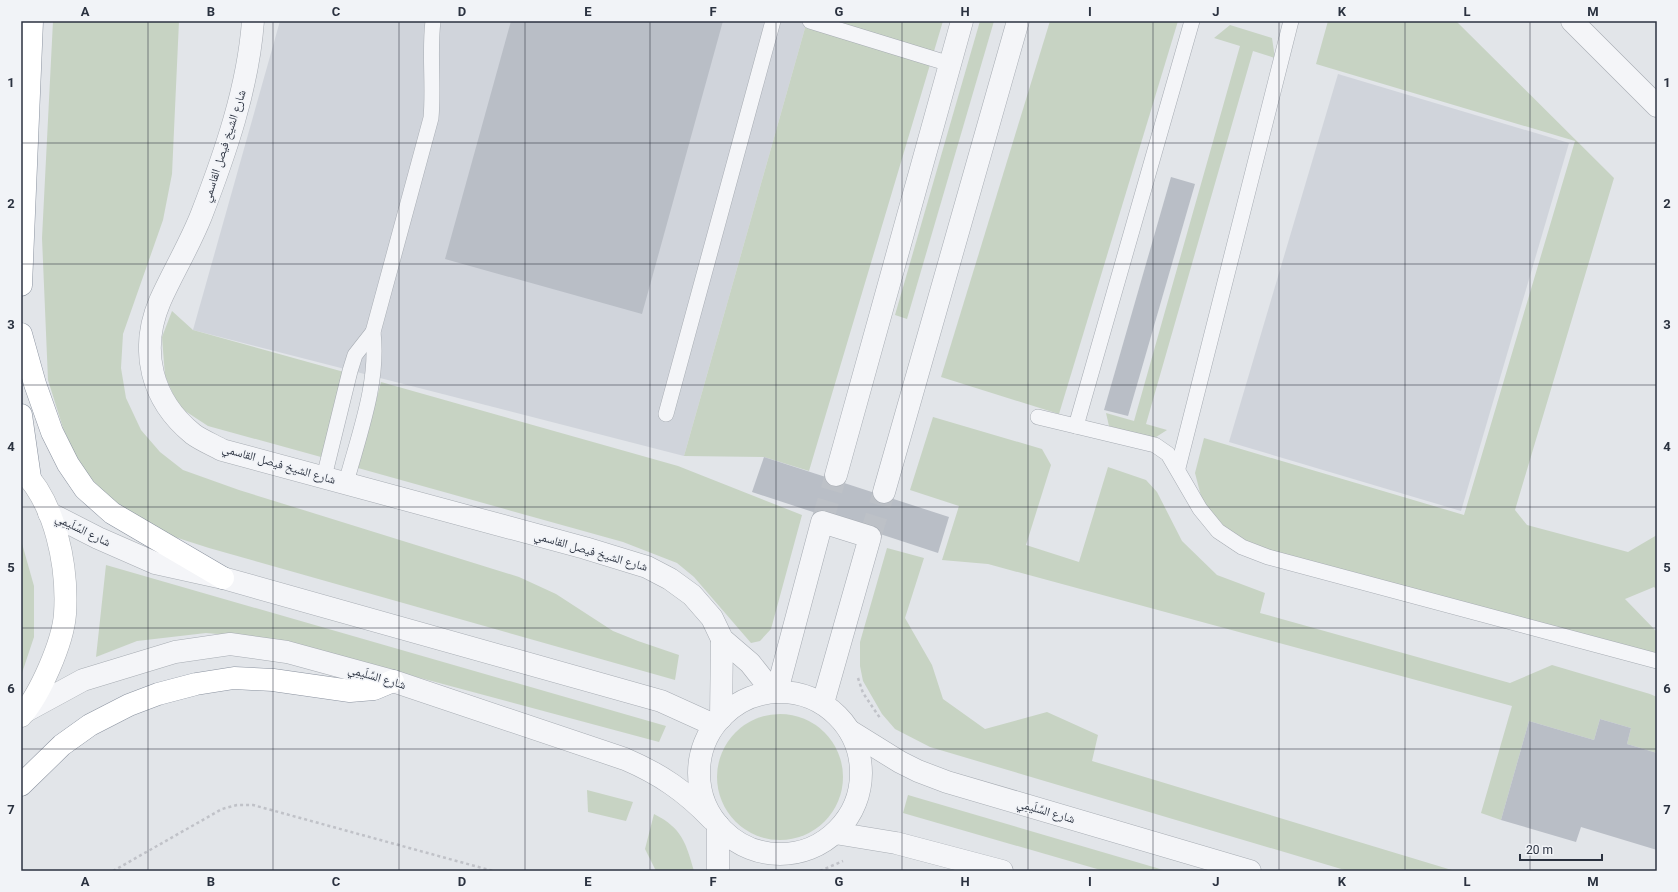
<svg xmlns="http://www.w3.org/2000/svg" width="1678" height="892" viewBox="0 0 1678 892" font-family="Roboto,'Noto Naskh Arabic',sans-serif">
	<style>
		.built { fill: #d0d4db }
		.green { fill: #c7d3c3 }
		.building { fill: #b9bec6 }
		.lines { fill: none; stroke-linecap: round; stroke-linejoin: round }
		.street-tunnel { stroke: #bdc1c7; stroke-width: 22; stroke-dasharray: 22 11; stroke-linecap: butt }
		.lane-casing { stroke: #a7acb3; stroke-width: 16 }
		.street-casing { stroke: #a7acb3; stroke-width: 23 }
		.secondary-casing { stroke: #a7acb3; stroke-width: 23 }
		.highway-casing { stroke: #8a929f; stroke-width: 23 }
		.path { stroke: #c0c2c8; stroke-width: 2.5; stroke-dasharray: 3 3; stroke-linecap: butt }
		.lane { stroke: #f4f5f8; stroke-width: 15 }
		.street { stroke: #f4f5f8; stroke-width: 22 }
		.secondary { stroke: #fff; stroke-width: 22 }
		.highway { stroke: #fff; stroke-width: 22 }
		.grid { fill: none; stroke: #2b3240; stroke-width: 1; stroke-opacity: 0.55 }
		.labels { text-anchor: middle; stroke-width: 3; stroke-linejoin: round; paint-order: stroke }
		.street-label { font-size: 12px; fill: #2b3240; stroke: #f1f3f7 }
		.neatline { fill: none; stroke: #2b3240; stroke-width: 1.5 }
		.grid-label { font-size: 13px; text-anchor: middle; font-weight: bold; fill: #2b3240 }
	</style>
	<rect width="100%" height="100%" fill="#e2e5e9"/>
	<g class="built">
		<path d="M280 21H807L684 456 193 330Z"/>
		<path d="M1338 74 1569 143 1461 511 1229 442Z"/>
	</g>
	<g class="green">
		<path d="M53 21H179L172 174 163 220 123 334 121 368 126 398 141 430 160 452 183 470 239 490 519 577 556 594 613 631 638 641 679 655 675 680 209 548 156 531 117 507 81 467 63 428 48 380 42 238Z"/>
		<path d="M807 21H943L809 471 764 457 684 456Z"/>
		<path d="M980 21H994L907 319 895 315Z"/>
		<path d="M1050 21H1178L1059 414 941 377Z"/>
		<path d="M1328 21H1456L1614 178 1515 510 1527 525 1628 552 1657 535V590L1654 587 1625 599 1657 632V662L1251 548 1220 532 1203 504 1195 473 1204 438 1464 515 1575 141 1316 64Z"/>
		<path d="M1230 25 1272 38 1275 58 1253 51 1146 424 1167 430 1153 439 1109 426 1106 413 1134 421 1240 46 1214 38Z"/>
		<path d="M172 311 193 330 344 372 321 457 208 426 179 407 165 376 162 337Z"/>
		<path d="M381 382 678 466 802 515 771 629 760 641 751 643 694 577 677 563 623 542 358 468Z"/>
		<path d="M933 417 1042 449 1051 465 1026 545 1079 562 1108 467 1146 480 1157 492 1182 541 1217 575 1265 593 1260 613 1510 683 1552 665 1650 694 1657 697V753L1627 744 1631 728 1600 719 1594 740 1529 721 1501 820 1481 813 1512 706 988 564 942 560 959 506 910 490Z"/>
		<path d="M21 540 34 586V637L21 676Z"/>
		<path d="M887 548 924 558 905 618 932 665 943 699 985 729 1047 712 1098 735 1092 761 1455 871H1348L930 747 895 729 882 714 863 681 860 666V642Z"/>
		<path d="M106 565 666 726 659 742 275 639 206 633 137 641 96 657Z"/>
		<circle cx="780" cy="777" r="63"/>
		<path d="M587 790 633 802 626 821 588 812Z"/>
		<path d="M908 795 1167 871H1104L903 813Z"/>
		<path d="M654 814C682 828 686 843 694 871H656L645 849Z"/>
	</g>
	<g class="building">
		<path d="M511 21H723L642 314 445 259Z"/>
		<path d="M1171 177 1195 184 1128 416 1104 410Z"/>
		<path d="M764 457 949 517 938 553 752 492Z"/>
		<path d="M1600 719 1631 728 1627 744 1657 753V850L1581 827 1576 842 1501 820 1529 721 1594 740Z"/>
	</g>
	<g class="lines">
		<g class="street-tunnel">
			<path d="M822 522 836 475"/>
			<path d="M870 537 884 492"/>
		</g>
		<g class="lane-casing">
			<g id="lane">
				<path d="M810 21 950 64"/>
				<path d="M666 414 773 21"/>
				<path d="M1038 417 1155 445 1168 454 1200 509 1218 531 1242 547 1268 557 1657 661"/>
				<path d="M1076 426 1192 21"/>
				<path d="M1178 468 1291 21"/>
				<path d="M324 477 350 371 355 355 373 332"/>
				<path d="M346 483C359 434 379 383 373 332L431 118C434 85 429 53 433 21"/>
			</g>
		</g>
		<g class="street-casing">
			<g id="street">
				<path d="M253 21C248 88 225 154 201 216 189 246 173 272 160 301 139 350 151 400 193 434 201 440 213 445 222 450L585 548 647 567 670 579 692 595 712 618 722 639 750 663 773 692"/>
				<path d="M1572 21 1657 106"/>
				<path d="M836 475 962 21"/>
				<path d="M884 492 1018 21"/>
				<path d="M49 513 98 538 155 563 223 578 661 701 714 725"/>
				<path d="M777 691 822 522 870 537 823 703"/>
				<circle cx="780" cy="773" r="81"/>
				<path d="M26 711 83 680 175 652 230 644 287 652 393 681 625 759C660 774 685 791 712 819"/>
				<path d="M721 718 722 639"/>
				<path d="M850 731 900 762 918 771 947 782 1250 871"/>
				<path d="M835 833 896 843 1002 871"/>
				<path d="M718 871V825"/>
			</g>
		</g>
		<g class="secondary-casing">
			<path id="secondary" d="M21 469C56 503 68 567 65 614 63 642 40 695 21 716"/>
		</g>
		<g class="highway-casing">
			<g id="highway">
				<path d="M21 285 32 21"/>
				<path d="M21 334 35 384 52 432 68 464 85 489 112 513 223 578"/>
				<path d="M21 415 30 478"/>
				<path d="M21 785 62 745 90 725 129 705 158 694 196 684 234 678 273 680 350 691 374 689 393 681"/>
			</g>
		</g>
		<g class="path">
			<path d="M858 678 863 693 880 718"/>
			<path d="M113 871 222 809 237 805H253L493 871"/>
			<path d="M820 871 843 861"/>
		</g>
		<use href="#lane" class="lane"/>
		<use href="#street" class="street"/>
		<use href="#secondary" class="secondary"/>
		<use href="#highway" class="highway"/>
	</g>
	<path class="grid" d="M148 21V871M273 21V871M399 21V871M525 21V871M650 21V871M776 21V871M902 21V871M1028 21V871M1153 21V871M1279 21V871M1405 21V871M1530 21V871M21 143H1657M21 264H1657M21 385H1657M21 507H1657M21 628H1657M21 749H1657"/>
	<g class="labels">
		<g class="street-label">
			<text transform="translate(224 146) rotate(-72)" y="4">شارع الشيخ فيصل القاسمي</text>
			<text transform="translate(279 464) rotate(16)" y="4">شارع الشيخ فيصل القاسمي</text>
			<text transform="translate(83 530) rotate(26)" y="4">شارع السِّلَيمِي</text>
			<text transform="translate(591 551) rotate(16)" y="4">شارع الشيخ فيصل القاسمي</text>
			<text transform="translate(377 677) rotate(16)" y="4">شارع السِّلَيمِي</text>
			<text transform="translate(1046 811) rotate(16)" y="4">شارع السِّلَيمِي</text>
		</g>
	</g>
	<rect width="1678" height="892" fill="none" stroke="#f1f3f7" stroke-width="44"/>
	<path d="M1520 854v6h82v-6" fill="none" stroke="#2b3240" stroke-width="2"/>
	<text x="1526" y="854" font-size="12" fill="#2b3240" stroke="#f1f3f7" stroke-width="3" paint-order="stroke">20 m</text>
	<rect x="22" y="22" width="1634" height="848" class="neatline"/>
	<g class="grid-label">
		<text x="85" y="16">A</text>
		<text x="211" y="16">B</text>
		<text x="336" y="16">C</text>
		<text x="462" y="16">D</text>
		<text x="588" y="16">E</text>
		<text x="713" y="16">F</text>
		<text x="839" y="16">G</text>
		<text x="965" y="16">H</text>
		<text x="1090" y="16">I</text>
		<text x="1216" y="16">J</text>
		<text x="1342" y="16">K</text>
		<text x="1467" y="16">L</text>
		<text x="1593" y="16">M</text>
		<text x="11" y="87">1</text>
		<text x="1667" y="87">1</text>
		<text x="11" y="208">2</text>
		<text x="1667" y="208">2</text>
		<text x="11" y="329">3</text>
		<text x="1667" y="329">3</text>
		<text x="11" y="451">4</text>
		<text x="1667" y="451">4</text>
		<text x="11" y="572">5</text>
		<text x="1667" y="572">5</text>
		<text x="11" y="693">6</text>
		<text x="1667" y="693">6</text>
		<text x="11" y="814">7</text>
		<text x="1667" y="814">7</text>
		<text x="85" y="886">A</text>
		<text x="211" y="886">B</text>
		<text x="336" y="886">C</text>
		<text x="462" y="886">D</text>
		<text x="588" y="886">E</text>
		<text x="713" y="886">F</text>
		<text x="839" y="886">G</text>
		<text x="965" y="886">H</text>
		<text x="1090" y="886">I</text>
		<text x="1216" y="886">J</text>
		<text x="1342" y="886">K</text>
		<text x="1467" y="886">L</text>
		<text x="1593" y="886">M</text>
	</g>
</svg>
